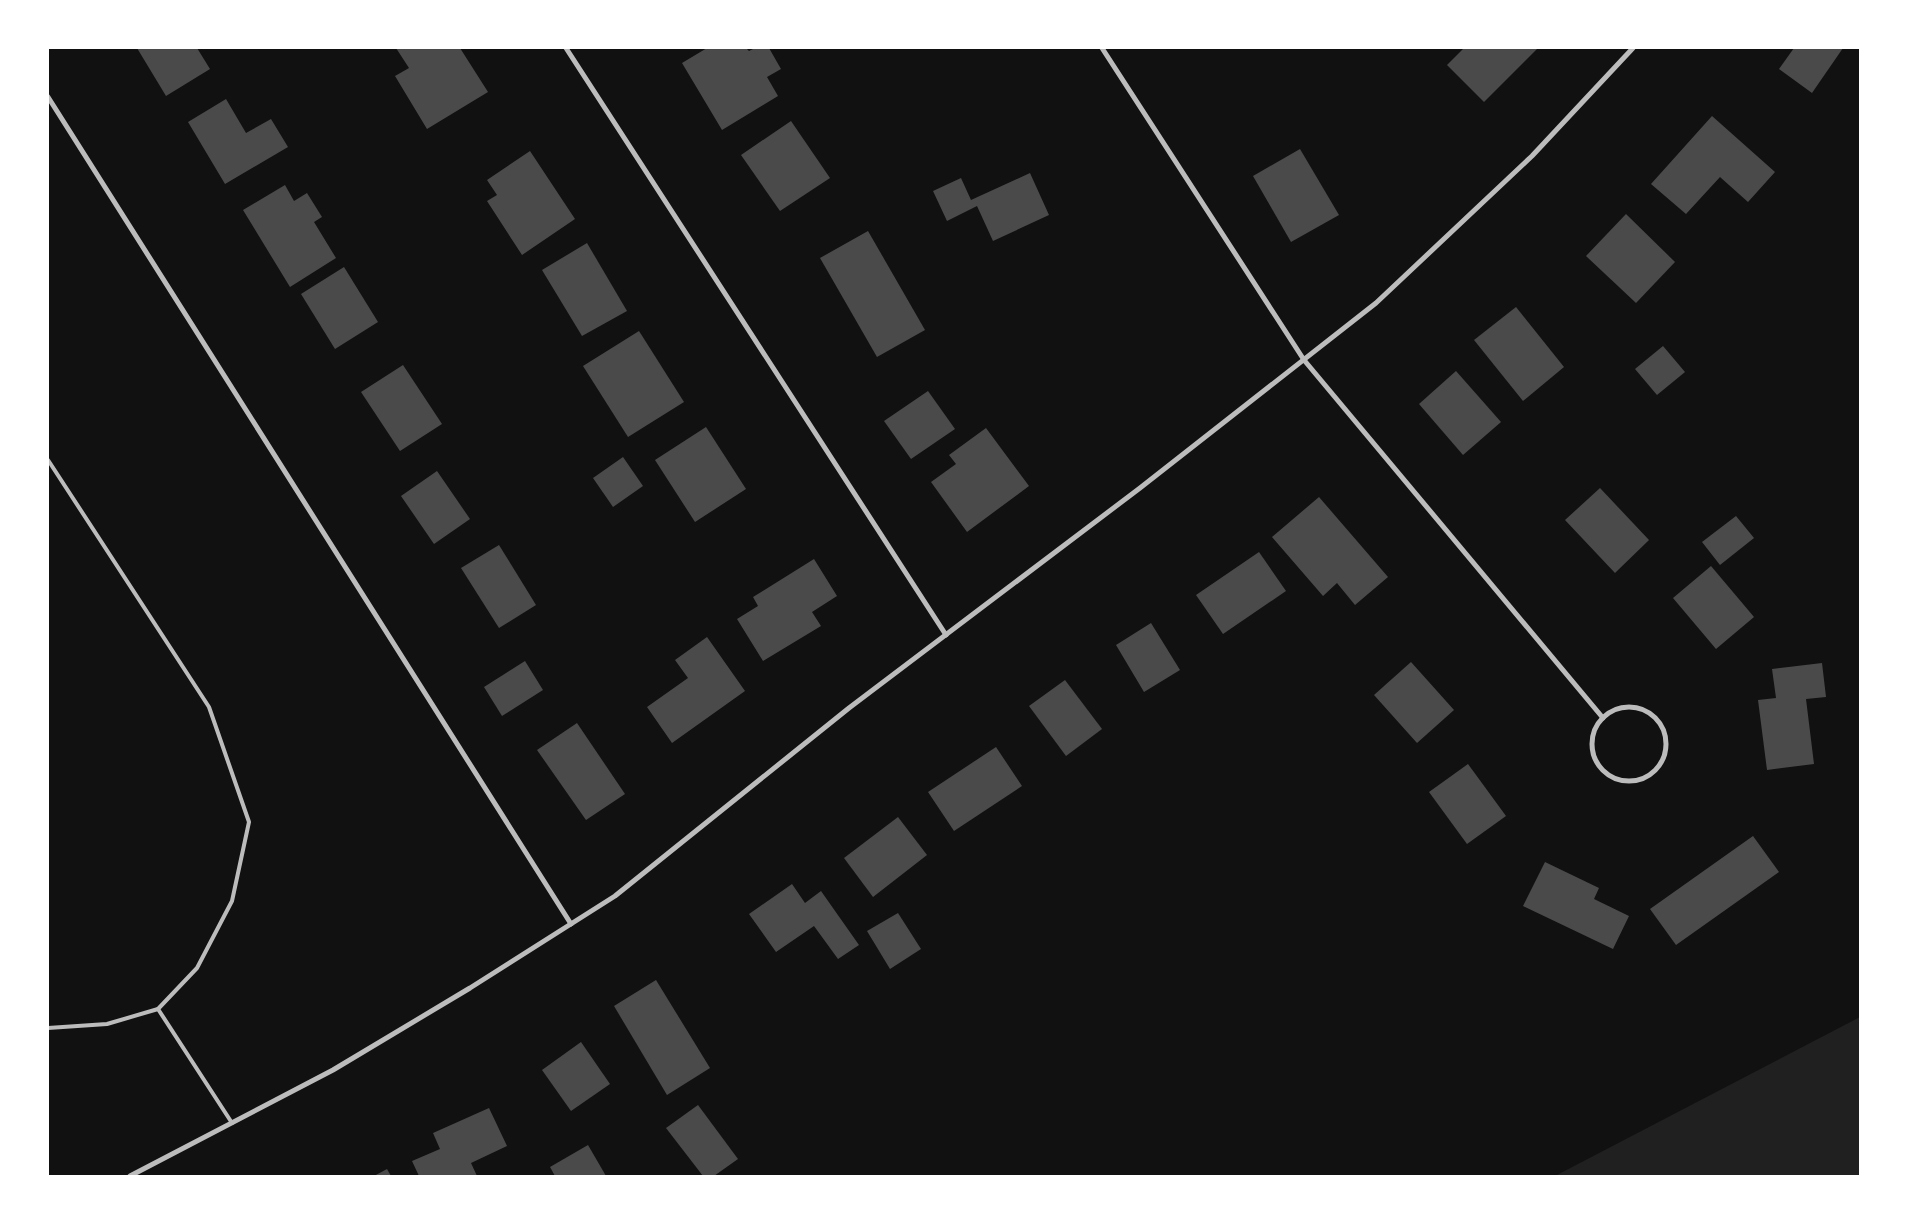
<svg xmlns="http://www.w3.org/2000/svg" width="1908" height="1224" viewBox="0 0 1908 1224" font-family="'PT Sans Narrow',sans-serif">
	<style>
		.green { fill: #202020 }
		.building { fill: #4a4a4a }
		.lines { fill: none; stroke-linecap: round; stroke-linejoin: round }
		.service { stroke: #bcbcbc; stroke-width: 4 }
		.minor { stroke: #bcbcbc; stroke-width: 5 }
	</style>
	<rect width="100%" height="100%" fill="#111"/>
	<path class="green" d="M1860 1017V1176H1555Z"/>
	<g class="building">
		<path d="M137 48H197L210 69 166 96Z"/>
		<path d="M396 48H460L488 92 427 129 395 76 409 68Z"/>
		<path d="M707 48H746L749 51 755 48H769L781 69 767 77 778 96 722 130 682 63Z"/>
		<path d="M1464 48H1538L1484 102 1447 65Z"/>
		<path d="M1794 48H1843L1812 93 1779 69Z"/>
		<path d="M226 99 246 133 271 119 288 147 225 184 188 122Z"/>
		<path d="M1712 116 1775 172 1748 202 1720 177 1686 214 1651 184Z"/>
		<path d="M791 121 830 178 780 211 741 155Z"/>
		<path d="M1300 149 1339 215 1291 242 1253 176Z"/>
		<path d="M530 151 575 219 522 255 487 201 497 195 487 180Z"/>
		<path d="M1030 173 1049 215 993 241 977 206 947 221 933 191 961 178 971 200Z"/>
		<path d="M285 185 294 201 307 193 322 217 314 222 336 258 290 287 243 210Z"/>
		<path d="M1626 214 1675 262 1636 303 1586 256Z"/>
		<path d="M868 231 925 330 877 357 820 258Z"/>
		<path d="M587 243 627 311 582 336 542 270Z"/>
		<path d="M344 267 378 322 335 349 301 294Z"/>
		<path d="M1516 307 1564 367 1523 401 1474 340Z"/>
		<path d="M639 331 684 402 628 437 583 366Z"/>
		<path d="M1663 346 1685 372 1657 395 1635 369Z"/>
		<path d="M403 365 442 424 400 451 361 392Z"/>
		<path d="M1456 371 1501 422 1463 455 1419 404Z"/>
		<path d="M928 391 955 429 911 459 884 421Z"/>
		<path d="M706 427 746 489 695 522 655 460Z"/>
		<path d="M986 428 1029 486 967 532 931 482 956 464 949 455Z"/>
		<path d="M623 457 643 486 613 507 593 478Z"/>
		<path d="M437 471 470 519 434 544 401 496Z"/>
		<path d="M1600 488 1649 540 1615 573 1565 520Z"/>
		<path d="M1319 497 1388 577 1355 605 1337 583 1323 596 1272 537Z"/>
		<path d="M1736 516 1754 538 1720 565 1702 542Z"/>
		<path d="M499 545 536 605 499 628 461 568Z"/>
		<path d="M1259 552 1286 591 1223 634 1196 595Z"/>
		<path d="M814 559 837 596 812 612 821 626 763 661 737 619 758 606 753 597Z"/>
		<path d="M1711 566 1754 617 1716 649 1673 598Z"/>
		<path d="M1151 623 1180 670 1144 692 1116 645Z"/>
		<path d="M707 637 745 691 672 743 647 707 688 678 675 660Z"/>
		<path d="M525 661 543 690 502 716 484 687Z"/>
		<path d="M1411 662 1454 710 1417 743 1374 695Z"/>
		<path d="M1822 663 1826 697 1806 699 1814 764 1767 770 1758 700 1776 698 1772 669Z"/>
		<path d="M1065 680 1102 729 1066 756 1029 706Z"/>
		<path d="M577 723 625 794 586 820 537 750Z"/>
		<path d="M996 747 1022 786 954 831 928 792Z"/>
		<path d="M1468 764 1506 816 1467 844 1429 792Z"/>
		<path d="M898 817 927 855 873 897 844 858Z"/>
		<path d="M1753 836 1779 872 1676 945 1650 909Z"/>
		<path d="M1545 862 1599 888 1594 899 1629 916 1613 949 1523 906Z"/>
		<path d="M792 884 805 903 821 891 859 945 838 959 814 926 776 952 749 914Z"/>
		<path d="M898 913 921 949 890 969 867 931Z"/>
		<path d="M656 980 710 1068 667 1095 614 1006Z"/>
		<path d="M581 1042 610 1084 571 1111 542 1070Z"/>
		<path d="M698 1105 738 1159 714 1176H703L666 1128Z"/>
		<path d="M489 1108 507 1146 471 1163 477 1176H419L412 1161 440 1149 433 1133Z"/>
		<path d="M588 1145 606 1176H555L550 1167Z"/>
		<path d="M387 1169 391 1176H374Z"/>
	</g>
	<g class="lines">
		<g class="service">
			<path d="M48 460 209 707 249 822 232 901 197 968 158 1009 107 1024 48 1028"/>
			<path d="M158 1009 232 1123"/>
		</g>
		<g class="minor">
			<path d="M566 48 946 635"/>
			<path d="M1102 48 1304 360 1603 718"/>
			<path d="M48 97 571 924"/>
			<circle cx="1629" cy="744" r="37"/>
			<path d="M130 1176 333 1070 470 988 615 896 849 708 1140 488 1376 303 1532 156 1633 48"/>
		</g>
	</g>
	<rect width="1908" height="1224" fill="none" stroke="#ffffff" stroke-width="98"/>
</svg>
